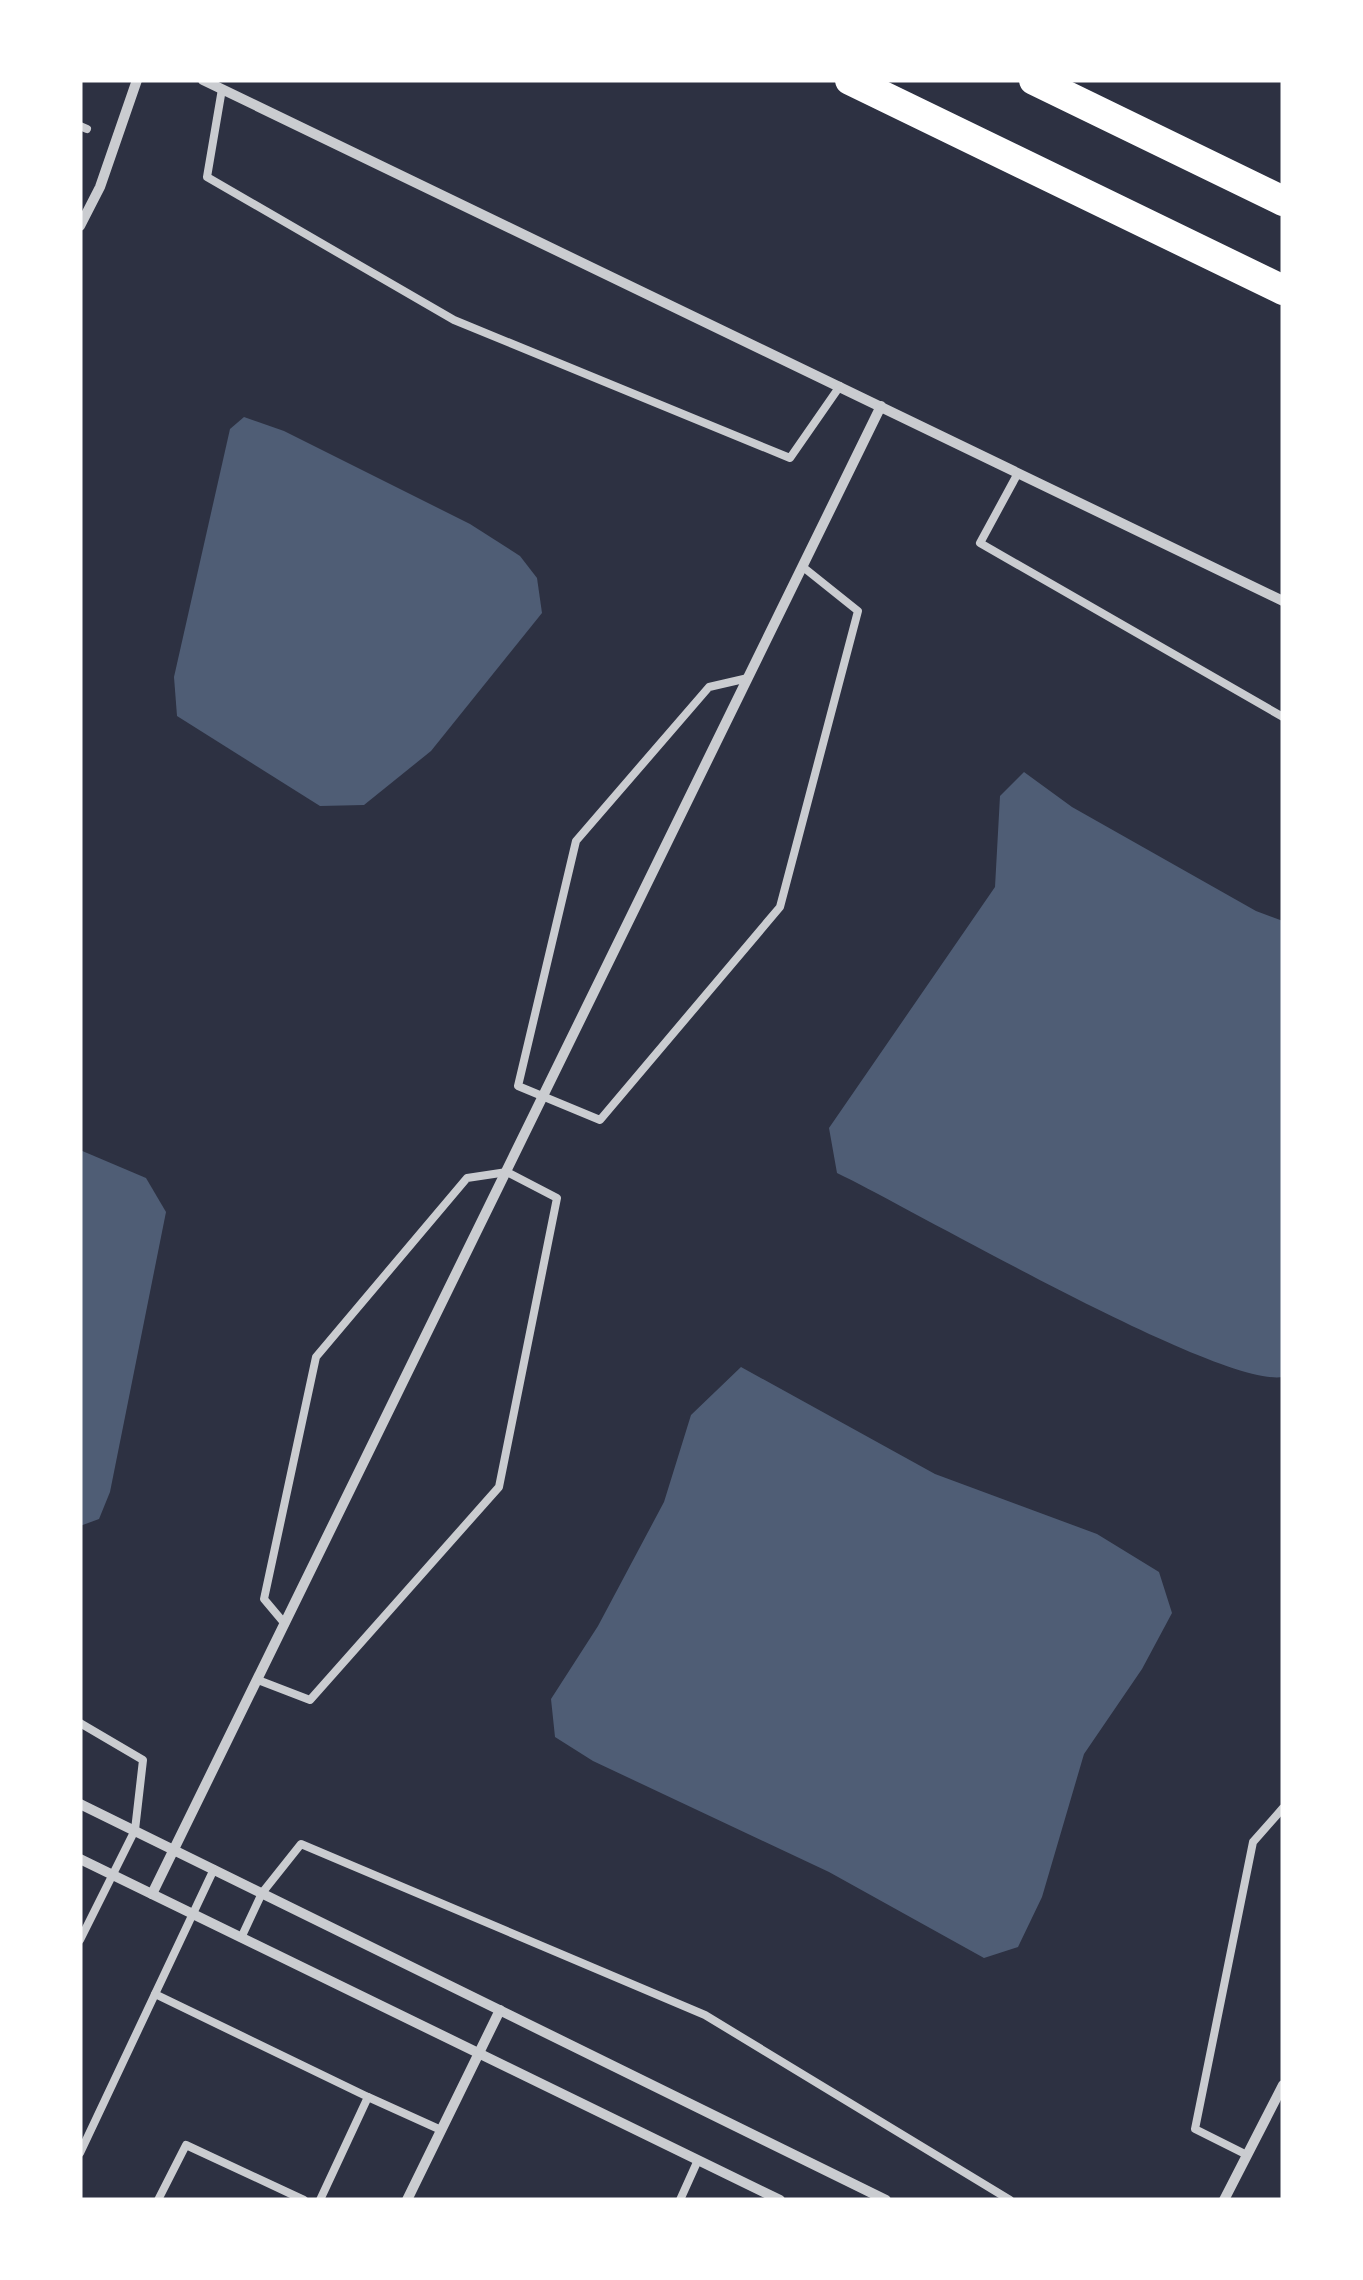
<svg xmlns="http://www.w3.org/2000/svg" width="1363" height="2280" viewBox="0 0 1363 2280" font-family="'Zilla Slab',serif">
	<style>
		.water { fill: #4f5d75 }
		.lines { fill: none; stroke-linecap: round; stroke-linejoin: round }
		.service { stroke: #caccd0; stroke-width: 8 }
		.minor { stroke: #caccd0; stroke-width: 10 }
		.motorway { stroke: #fff; stroke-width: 30 }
	</style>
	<rect width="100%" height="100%" fill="#2d3142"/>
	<g class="water">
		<path d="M244 417 284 431 470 524 520 556 537 578 542 613 431 751 364 805 320 806 177 716 174 677 230 429Z"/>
		<path d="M1024 772 1072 807 1256 911 1283 921V1377C1220 1388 914 1210 837 1173L829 1128 995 887 1000 796Z"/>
		<path d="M80 1150 146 1178 166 1212 110 1492 99 1519 80 1526Z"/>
		<path d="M741 1367 935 1474 1097 1534 1159 1572 1172 1613 1142 1669 1084 1754 1042 1897 1018 1947 984 1958 829 1872 593 1761 555 1737 551 1699 598 1626 664 1502 691 1415Z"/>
	</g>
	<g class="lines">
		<g class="service">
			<path d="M222 89 207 177 454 320 790 458 840 386"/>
			<path d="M80 126 87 129"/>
			<path d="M1018 473 980 543 1283 717"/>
			<path d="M748 678 709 687 576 841 518 1086 600 1120 780 907 858 611 803 567"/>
			<path d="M258 1680 310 1700 499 1487 557 1198 507 1172 467 1178 316 1357 264 1599 285 1624"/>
			<path d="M80 1723 143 1760 135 1830 80 1940"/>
			<path d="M241 1938 262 1893 301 1844 705 2015 1010 2200"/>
			<path d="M155 1994 368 2097 320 2200"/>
			<path d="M368 2097 441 2130"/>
			<path d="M80 2153 214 1869"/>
			<path d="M1247 2155 1195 2129 1253 1842 1283 1808"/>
			<path d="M158 2200 186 2145 304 2200"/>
			<path d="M680 2200 698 2160"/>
		</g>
		<g class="minor">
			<path d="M203 80 1283 601"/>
			<path d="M80 226 100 187 137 80"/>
			<path d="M80 1804 886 2200"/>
			<path d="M80 1859 780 2200"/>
			<path d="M152 1894 881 406"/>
			<path d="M407 2200 500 2010"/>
			<path d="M1224 2200 1283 2085"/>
		</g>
		<g class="motorway">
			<path d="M850 80 1283 290"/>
			<path d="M1034 80 1283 201"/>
		</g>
	</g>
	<rect width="1363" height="2280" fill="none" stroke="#ffffff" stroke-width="165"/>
</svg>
